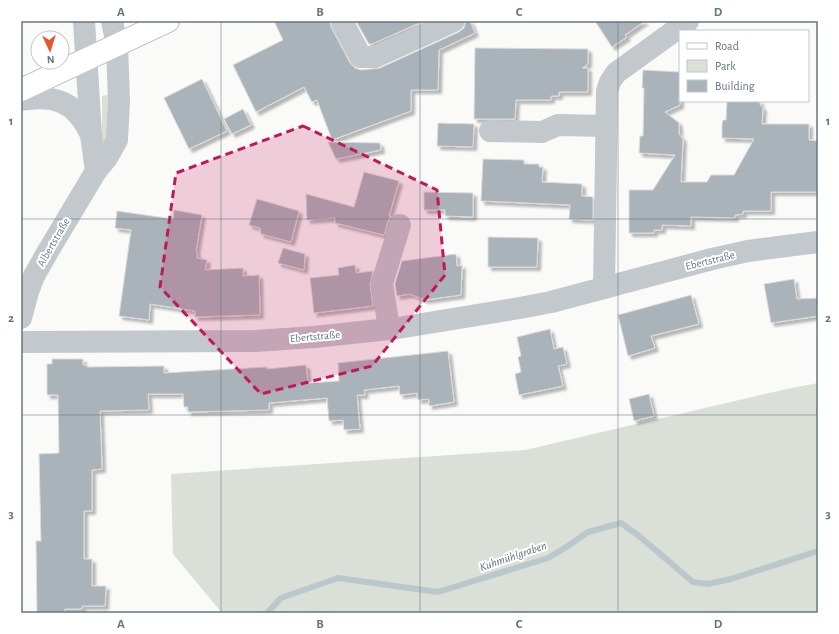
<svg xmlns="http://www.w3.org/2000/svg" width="839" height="634" viewBox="0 0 839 634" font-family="'Alegreya Sans',sans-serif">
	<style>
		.green { fill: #dadfd7 }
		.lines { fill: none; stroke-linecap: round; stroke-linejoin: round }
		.stream { stroke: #bbc7cb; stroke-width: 6 }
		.building { fill: #aab3b9; stroke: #dcdcda; filter: url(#shadow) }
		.major-casing { stroke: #b5babe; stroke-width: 24 }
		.minor { stroke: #c3c8cc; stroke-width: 22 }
		.major { stroke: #fff; stroke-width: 22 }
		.marked { fill: #c2185b; fill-opacity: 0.2; stroke: #c2185b; stroke-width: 3; stroke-dasharray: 8 5; stroke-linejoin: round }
		.grid { fill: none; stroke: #657683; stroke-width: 1; stroke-opacity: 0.55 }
		.labels { text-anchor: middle; stroke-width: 4; stroke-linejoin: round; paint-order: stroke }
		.street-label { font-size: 11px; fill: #657683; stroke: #fff }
		.water-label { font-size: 12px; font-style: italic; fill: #60757c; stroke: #fff }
		.neatline { fill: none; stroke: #657683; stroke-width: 1.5 }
		.grid-label { font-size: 13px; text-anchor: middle; font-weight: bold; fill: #657683 }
	</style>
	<defs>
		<filter id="shadow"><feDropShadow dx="3.5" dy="3.5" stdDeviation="1" flood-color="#0004"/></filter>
	</defs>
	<rect width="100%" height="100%" fill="#fafaf8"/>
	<g class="green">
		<path d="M114 93 111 137 100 145 102 132V96Z"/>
		<path d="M818 383V613H222L173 554 171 474 525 450 782 390Z"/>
	</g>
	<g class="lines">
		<path class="stream" d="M267 613 281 598 338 578 438 592 548 558 568 546 588 532 621 523 639 536 693 582 708 584 731 579 818 551"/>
	</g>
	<g class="building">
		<path d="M274 21H330L331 27 350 63 355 68 361 70 380 68 459 32 464 28 466 21H470L475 33 439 50 438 90H411V111L332 140 317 100 312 102 304 87 256 112 233 65 283 40Z"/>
		<path d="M356 21H424L372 44H369Z"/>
		<path d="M595 21H645L625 35 627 37 612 47Z"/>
		<path d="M475 48 588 49V64L582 68H588V92H559V96H551V100H516L515 119H474Z"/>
		<path d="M643 70 680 72V105L665 112 679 123V134L683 139 681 182H707L711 175H734L754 139 722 138V124L723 120H726L727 101H760V105L763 108 762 124H809V140L818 141V192H771V211H743V214L735 215V218L691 217V226L662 225V230H654V233H629V190H653L675 155 639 153 640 136H643L644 88H642Z"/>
		<path d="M202 79 227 131 189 149 164 98Z"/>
		<path d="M243 109 251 125 232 134 224 119Z"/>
		<path d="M438 123 474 124 473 147 437 146Z"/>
		<path d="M328 142 380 143 381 150 336 159Z"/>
		<path d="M483 159 524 160V164H539V167H543L542 182 582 184V196L593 197V220L569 219 570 205 481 201Z"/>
		<path d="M364 172 399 181 389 216H391L388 221 384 235 335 223V218L307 220 306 194 354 207Z"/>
		<path d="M424 192 473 193V217L445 216V210H424Z"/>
		<path d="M257 199 299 211 291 242 261 234 260 228 249 225Z"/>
		<path d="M174 210 202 215 196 251 197 252V258L207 260 205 270 243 268V276L259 275 260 315 195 317V311L150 304 149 320 119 316 131 230 115 228 117 211 173 219Z"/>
		<path d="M488 237 538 238 537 267H488Z"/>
		<path d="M283 248 305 254 304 270 278 263Z"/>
		<path d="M456 254 457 266 462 265 461 295 425 300 410 294 397 296 395 284 402 261Z"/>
		<path d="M355 265 356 273 373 271 370 285 373 306 314 313 310 278 339 275 338 268Z"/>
		<path d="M794 279 797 299 818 298V316L771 323 764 284Z"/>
		<path d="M691 295 699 324 651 336 655 348 628 356 618 315Z"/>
		<path d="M550 329 554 349 563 347 567 364 558 366 563 386 519 395 515 374 521 372 518 357 521 356 517 337Z"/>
		<path d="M448 351 454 402 429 406V399L418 400 417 393 400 395 399 386 364 390 365 395H357L360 429 344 430 343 420 329 421 327 398 269 403V410L188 412V407H184L183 394H148L149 410 100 411 102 469 92 470V511H84V559H92V586H106L105 606H82V609H65V613H37L36 541H41L39 454 59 453 58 395H47V364H52V359H83V365H87V367L164 366V373L267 367V369L306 365 308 383 339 381 338 363Z"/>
		<path d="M649 394 654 416 634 421 629 399Z"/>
	</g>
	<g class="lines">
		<g class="major-casing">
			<path id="major" d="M21 90 168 21"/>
		</g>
		<g class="minor">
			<path d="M84 21 91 135 96 171"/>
			<path d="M342 21 361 57H375L454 21"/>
			<path d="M21 100C54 94 76 102 90 133"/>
			<path d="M490 131 542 132 558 125 606 126"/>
			<path d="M604 288 607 91 610 82 616 73 688 21"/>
			<path d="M21 318 28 292 34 276 47 253 96 171 107 158 117 140 119 101 117 45 112 21"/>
			<path d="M389 329 382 283 400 225"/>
			<path d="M21 342 255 341 314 337 398 328 520 308 551 302 712 259 748 251 818 242"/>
		</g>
		<use href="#major" class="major"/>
	</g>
	<path class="marked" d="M303 126 437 190 445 275 372 366 261 394 160 287 176 173Z"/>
	<path class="grid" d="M221 21V613M420 21V613M618 21V613M21 219H818M21 415H818"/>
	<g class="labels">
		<g class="street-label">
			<text transform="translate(53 242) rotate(-60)" y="4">Albertstraße</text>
			<text transform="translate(710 260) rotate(-14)" y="4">Ebertstraße</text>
			<text transform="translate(315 336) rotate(-5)" y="4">Ebertstraße</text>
		</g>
		<g class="water-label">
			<text transform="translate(513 556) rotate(-19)" y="4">Kuhmühlgraben</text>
		</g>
	</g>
	<rect width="839" height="634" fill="none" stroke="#ffffff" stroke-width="44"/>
	<rect x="679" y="30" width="130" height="72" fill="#ffffff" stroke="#c1c8cd"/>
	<rect x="687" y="43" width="20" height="6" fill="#ffffff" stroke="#c1c8cd"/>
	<text x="715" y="50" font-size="12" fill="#657683">Road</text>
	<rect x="687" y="60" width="20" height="12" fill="#dadfd7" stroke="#c1c8cd"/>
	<text x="715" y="70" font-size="12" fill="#657683">Park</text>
	<rect x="687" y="80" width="20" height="12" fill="#aab3b9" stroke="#c1c8cd"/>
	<text x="715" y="90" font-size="12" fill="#657683">Building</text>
	<g transform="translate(50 50) rotate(176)"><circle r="19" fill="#ffffff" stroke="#c1c8cd"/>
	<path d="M0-3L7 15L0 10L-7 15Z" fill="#e4572e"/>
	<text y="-6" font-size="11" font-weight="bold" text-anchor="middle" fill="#657683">N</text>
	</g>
	<rect x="22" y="22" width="795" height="590" class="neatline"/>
	<g class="grid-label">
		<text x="121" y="16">A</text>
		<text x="320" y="16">B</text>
		<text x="519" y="16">C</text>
		<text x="718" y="16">D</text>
		<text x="11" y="125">1</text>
		<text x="828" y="125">1</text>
		<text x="11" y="322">2</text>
		<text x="828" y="322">2</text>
		<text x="11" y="518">3</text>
		<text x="828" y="518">3</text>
		<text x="121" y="628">A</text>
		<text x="320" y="628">B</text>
		<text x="519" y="628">C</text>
		<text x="718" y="628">D</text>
	</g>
</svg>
